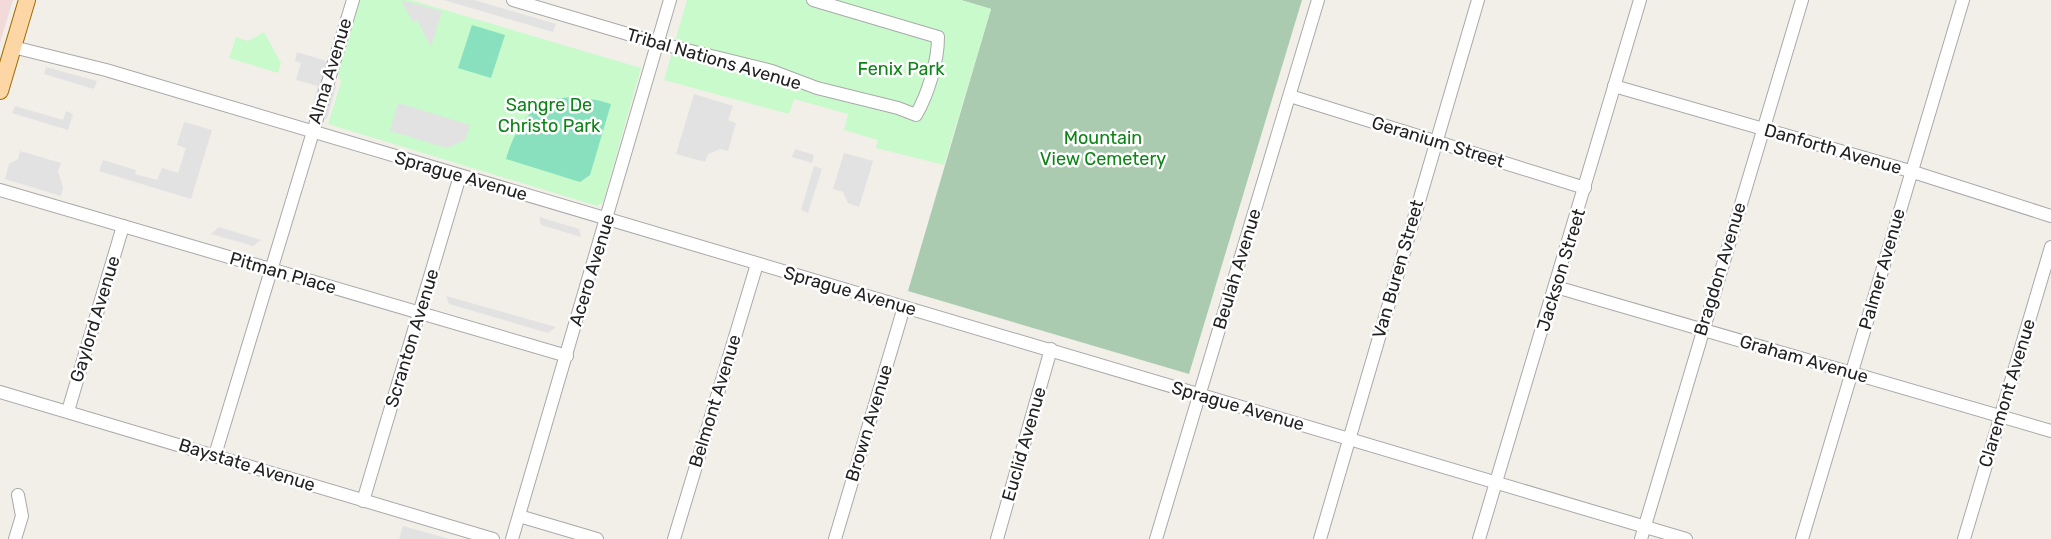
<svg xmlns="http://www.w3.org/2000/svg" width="2051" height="539" viewBox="0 0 2051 539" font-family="Rubik,sans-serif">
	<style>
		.commercial { fill: #f2dad9 }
		.cemetery { fill: #aacbaf }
		.park { fill: #c8facc }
		.pitch { fill: #88e0be }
		.parking { fill: #e2e2e2 }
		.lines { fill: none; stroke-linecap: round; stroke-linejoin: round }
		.minor-casing { stroke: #a9a9a9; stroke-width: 14 }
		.major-casing { stroke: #a06b00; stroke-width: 18 }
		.minor { stroke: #fff; stroke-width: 12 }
		.major { stroke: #fcd6a4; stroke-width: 16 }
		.labels { text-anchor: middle; stroke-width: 5; stroke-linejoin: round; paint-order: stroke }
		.street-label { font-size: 18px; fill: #222; stroke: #fff }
		.park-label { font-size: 18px; fill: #0c8416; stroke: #fff }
	</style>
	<rect width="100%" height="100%" fill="#f2efe9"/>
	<path class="commercial" d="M0 0H13L0 43Z"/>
	<path class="cemetery" d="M961 0H1302L1189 374 908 291 991 9Z"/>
	<g class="park">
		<path d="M347 0H411L641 68 603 202 597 206 328 124 341 82 332 57Z"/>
		<path d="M687 0H961L991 9 944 165 876 148 878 140 844 130 848 114 794 99 789 114 664 80Z"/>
		<path d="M264 32 281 63 278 73 229 58 236 37 248 41Z"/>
	</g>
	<g class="pitch">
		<path d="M472 25 505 35 491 78 458 68Z"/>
		<path d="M571 97 597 100 611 104 590 175 580 182 506 159C512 138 524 113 545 102 551 98 564 98 571 97Z"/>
	</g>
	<g class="parking">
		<path d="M401 0 442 11 431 47 417 20 413 22Z"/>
		<path d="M444 0H474L556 24 553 32Z"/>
		<path d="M297 52 326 61 336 87 327 119 310 114 318 86 296 80 301 63 295 61Z"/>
		<path d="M46 67 97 81 94 89 44 74Z"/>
		<path d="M694 94 733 106 728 120 736 123 728 151 720 149 708 154 705 162 676 154Z"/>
		<path d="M398 103 470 125 465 140 447 148 390 131Z"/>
		<path d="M15 106 63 120 66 111 73 114 68 130 12 113Z"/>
		<path d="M184 122 212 130 191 199 99 171 103 160 136 170 135 174 157 180 162 168 178 173 186 148 177 145Z"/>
		<path d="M795 149 814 155 812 163 792 157Z"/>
		<path d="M20 151 61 163 58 171 63 188 61 196 5 179 9 164 18 159Z"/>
		<path d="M844 153 873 161 859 207 848 203 843 192 833 189Z"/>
		<path d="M814 166 822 169 808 213 801 210Z"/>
		<path d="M539 217 579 229 581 237 541 225Z"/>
		<path d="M219 227 261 240 253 246 211 234Z"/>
		<path d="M446 296 556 327 548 333 449 304Z"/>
		<path d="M403 526 449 539H399Z"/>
	</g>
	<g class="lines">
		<g class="minor-casing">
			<g id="minor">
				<path d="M513 0 658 43 772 71 817 88 898 108 916 115C928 94 938 62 938 37L813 0"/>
				<path d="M13 47 106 70 1686 539"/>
				<path d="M1614 86 1910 171 2051 216"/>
				<path d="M1290 96 1585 188"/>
				<path d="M0 190 567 356"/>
				<path d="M1556 287 2051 431"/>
				<path d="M0 392 493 539"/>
				<path d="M68 411 123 226"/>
				<path d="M215 455 353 0"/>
				<path d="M363 501 460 176"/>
				<path d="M519 516 597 539"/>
				<path d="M15 539 22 516 18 495"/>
				<path d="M512 539 670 0"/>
				<path d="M674 539 757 264"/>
				<path d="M835 539 904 307"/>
				<path d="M997 539 1051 349"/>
				<path d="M1156 539 1318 0"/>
				<path d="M1320 539 1478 0"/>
				<path d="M1479 539 1640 0"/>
				<path d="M1641 539 1802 0"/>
				<path d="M1802 539 1963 0"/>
				<path d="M1964 539 2051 247"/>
			</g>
		</g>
		<g class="major-casing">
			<path id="major" d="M0 91 27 0"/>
		</g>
		<use href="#minor" class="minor"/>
		<use href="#major" class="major"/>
	</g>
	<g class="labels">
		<g class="street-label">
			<text transform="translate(714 59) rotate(16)" y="6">Tribal Nations Avenue</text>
			<text transform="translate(330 71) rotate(-73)" y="6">Alma Avenue</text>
			<text transform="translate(1438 142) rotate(17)" y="6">Geranium Street</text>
			<text transform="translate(1833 149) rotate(16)" y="6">Danforth Avenue</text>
			<text transform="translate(461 176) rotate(16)" y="6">Sprague Avenue</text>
			<text transform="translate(1237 269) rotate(-73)" y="6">Beulah Avenue</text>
			<text transform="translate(1398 269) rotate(-74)" y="6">Van Buren Street</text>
			<text transform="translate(1720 269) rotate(-73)" y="6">Bragdon Avenue</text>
			<text transform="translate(1882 269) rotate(-74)" y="6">Palmer Avenue</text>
			<text transform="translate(592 270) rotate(-73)" y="6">Acero Avenue</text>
			<text transform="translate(1561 270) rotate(-73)" y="6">Jackson Street</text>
			<text transform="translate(283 273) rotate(16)" y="6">Pitman Place</text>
			<text transform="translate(850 291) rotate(16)" y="6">Sprague Avenue</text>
			<text transform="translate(95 319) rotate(-73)" y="6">Gaylord Avenue</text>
			<text transform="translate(412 338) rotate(-73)" y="6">Scranton Avenue</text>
			<text transform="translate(1804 359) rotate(16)" y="6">Graham Avenue</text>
			<text transform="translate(2007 393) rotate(-73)" y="6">Claremont Avenue</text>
			<text transform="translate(715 401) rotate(-73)" y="6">Belmont Avenue</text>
			<text transform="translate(1238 406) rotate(16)" y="6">Sprague Avenue</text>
			<text transform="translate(869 423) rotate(-73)" y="6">Brown Avenue</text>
			<text transform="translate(1024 444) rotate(-74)" y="6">Euclid Avenue</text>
			<text transform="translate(247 465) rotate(17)" y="6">Baystate Avenue</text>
		</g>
		<g class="park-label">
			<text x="901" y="75">Fenix Park</text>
			<text x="549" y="111">Sangre De<tspan x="549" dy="21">Christo Park</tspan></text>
			<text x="1103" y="144">Mountain<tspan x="1103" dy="21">View Cemetery</tspan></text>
		</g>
	</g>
</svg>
